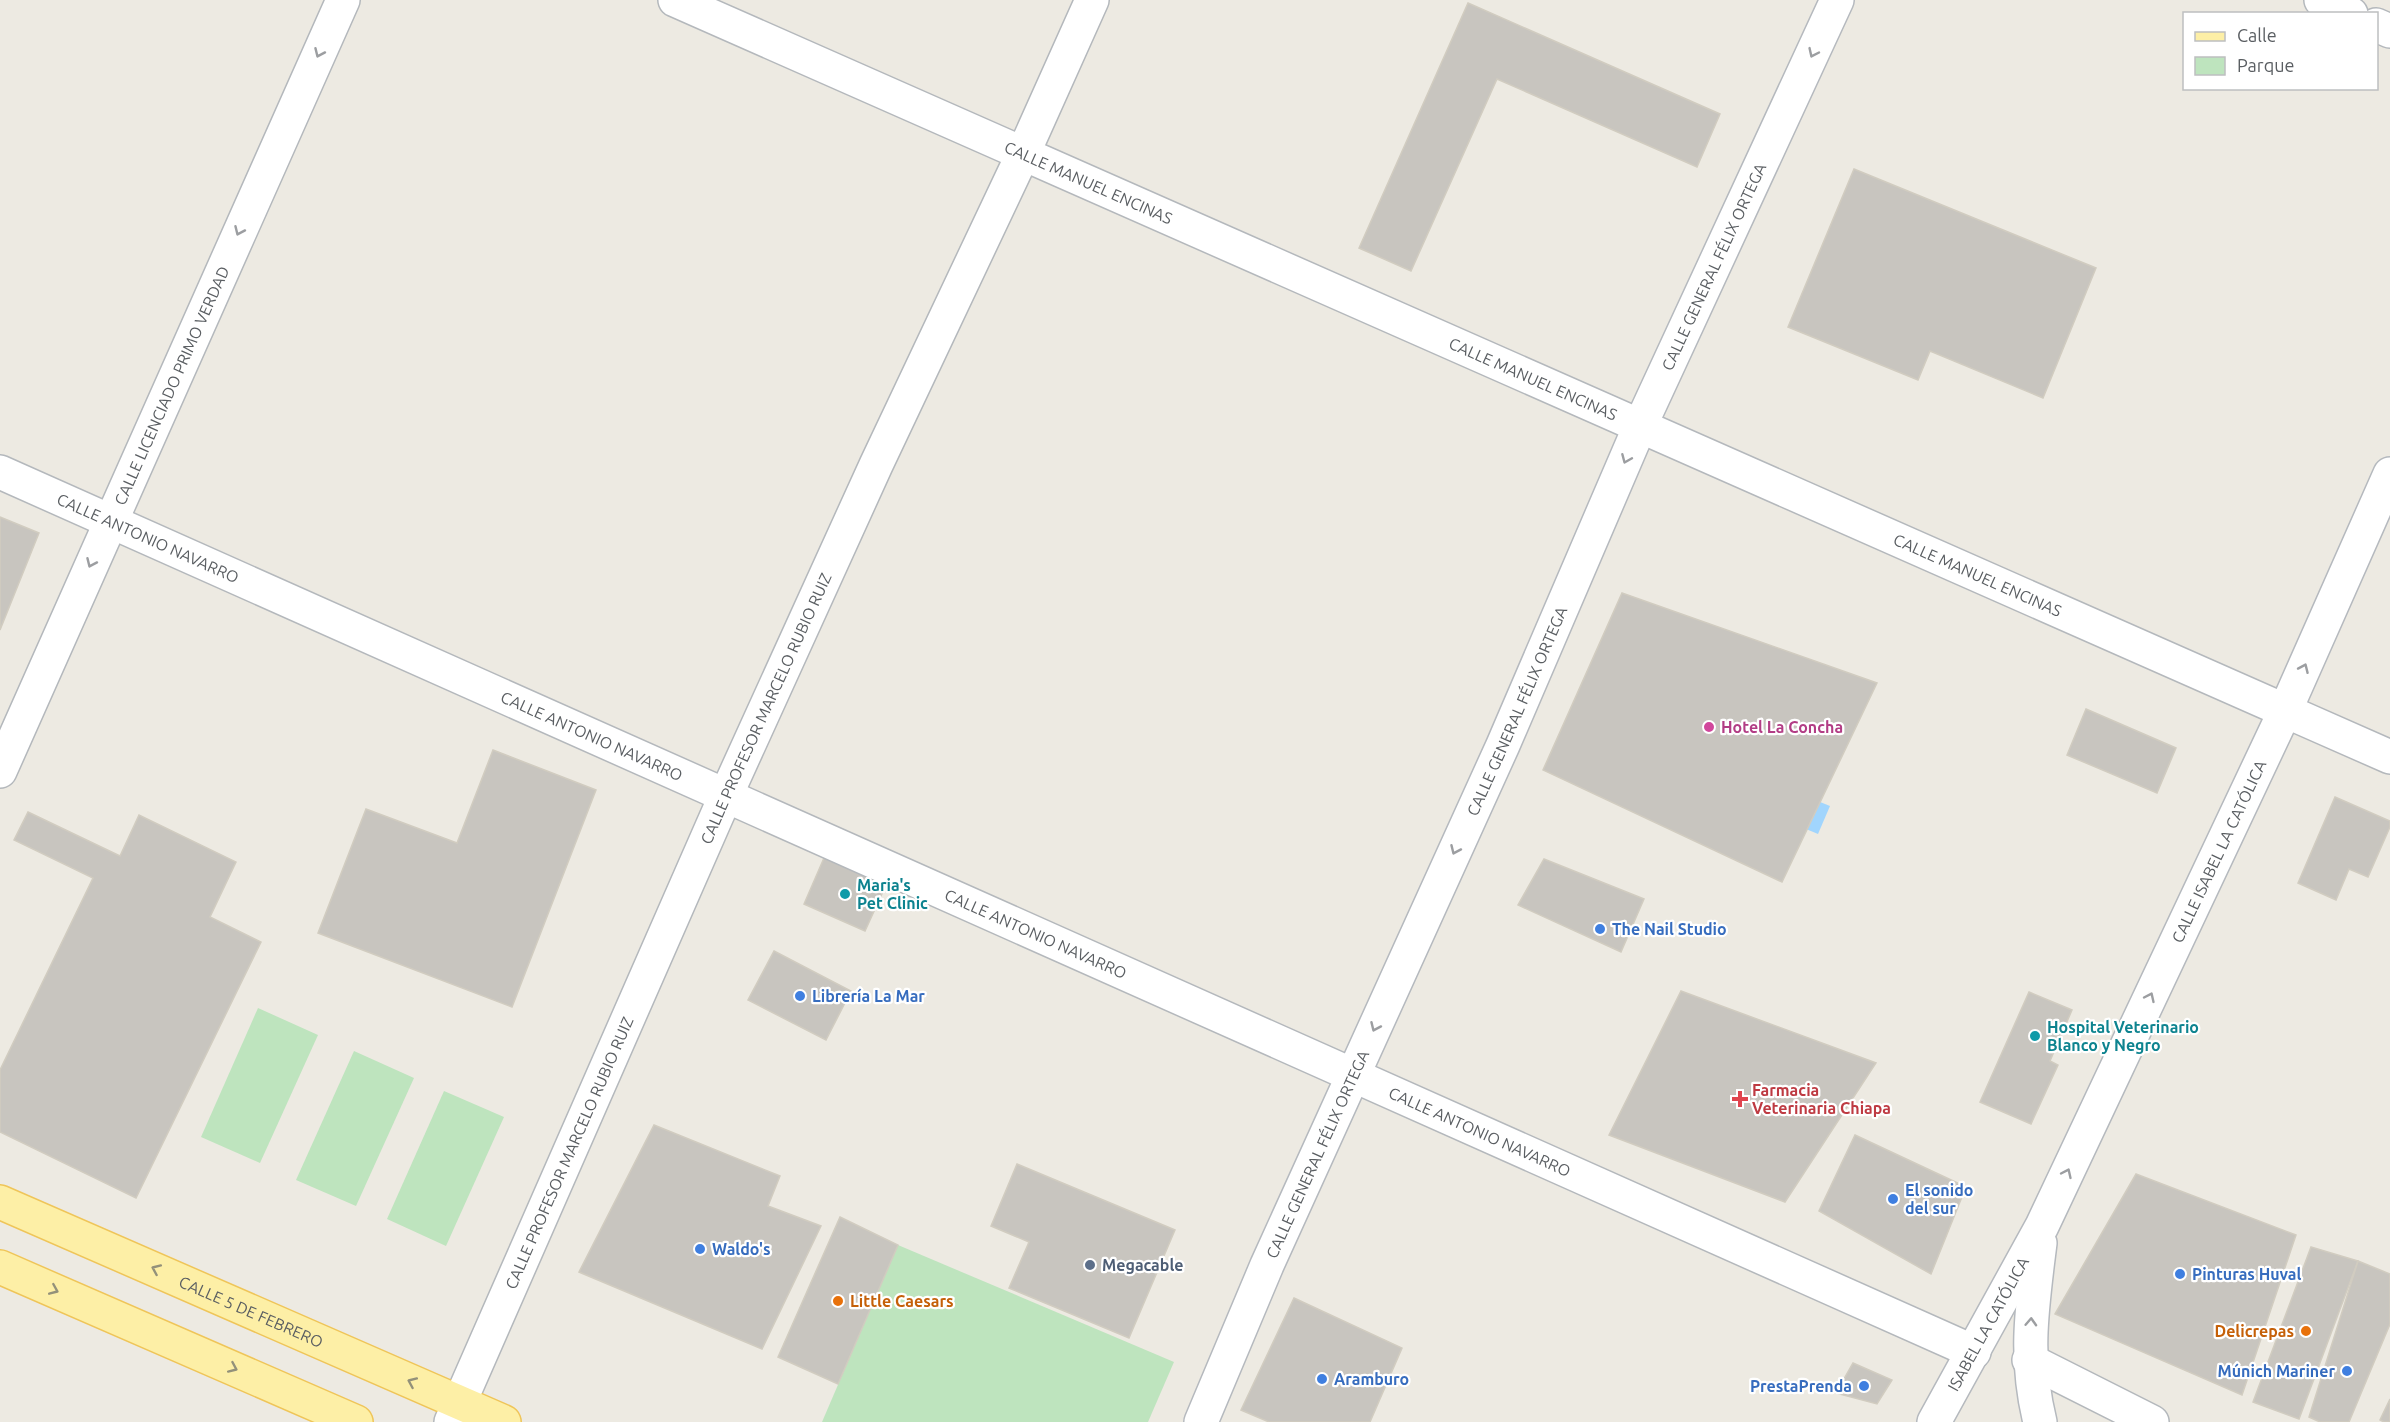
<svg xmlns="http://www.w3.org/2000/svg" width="2390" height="1422" viewBox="0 0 2390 1422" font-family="Ubuntu,sans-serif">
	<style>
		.green { fill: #bee4be }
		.water { fill: #a1d5fd }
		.building { fill: #c8c5bf; stroke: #d1ccc0; stroke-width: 1.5 }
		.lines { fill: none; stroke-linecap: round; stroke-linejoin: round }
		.street-casing { stroke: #b4b8bc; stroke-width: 36 }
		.secondary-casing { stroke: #b5b9be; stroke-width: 36 }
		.primary-casing { stroke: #efc559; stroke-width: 36 }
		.street { stroke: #fff; stroke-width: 33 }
		.secondary { stroke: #fff; stroke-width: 33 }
		.primary { stroke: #fdefa6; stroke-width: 33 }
		.oneway { stroke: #9c9ea1 }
		.oneway2 { stroke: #93917a }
		.hotel-dot { fill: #d1479c; stroke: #fff; stroke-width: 2 }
		.culture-dot { fill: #0f9aa8; stroke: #fff; stroke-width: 2 }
		.shop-dot { fill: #3f7fe0; stroke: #fff; stroke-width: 2 }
		.health-dot { fill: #e0444e; stroke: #fff; stroke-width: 2 }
		.service-dot { fill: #5c6f8a; stroke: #fff; stroke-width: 2 }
		.food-dot { fill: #e8710a; stroke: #fff; stroke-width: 2 }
		.labels { text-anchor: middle; stroke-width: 4.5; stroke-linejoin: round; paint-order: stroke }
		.street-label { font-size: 16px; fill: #5a5e62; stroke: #fff }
		.hotel-label { font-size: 16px; font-weight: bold; fill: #b23c85; stroke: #fff; text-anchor: start }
		.culture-label { font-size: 16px; font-weight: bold; fill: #0d838f; stroke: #fff; text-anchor: start }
		.shop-label { font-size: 16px; font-weight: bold; fill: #366cbe; stroke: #fff; text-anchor: start }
		.health-label { font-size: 16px; font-weight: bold; fill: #be3a42; stroke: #fff; text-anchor: start }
		.service-label { font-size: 16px; font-weight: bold; fill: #4e5e75; stroke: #fff; text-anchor: start }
		.food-label { font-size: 16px; font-weight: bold; fill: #c56008; stroke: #fff; text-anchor: start }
	</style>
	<rect width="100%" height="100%" fill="#edeae2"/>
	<g class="green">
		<path d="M258 1008 318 1035 260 1163 201 1137Z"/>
		<path d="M354 1051 414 1078 356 1206 296 1180Z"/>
		<path d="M444 1091 504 1117 446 1246 387 1219Z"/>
		<path d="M898 1245 1174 1362 1148 1422H822Z"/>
	</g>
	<path class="water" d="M1766 780 1830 806 1818 834 1754 807Z"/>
	<g class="building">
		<path d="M1468 3 1720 114 1697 167 1497 79 1411 271 1359 248Z"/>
		<path d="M1854 169 2096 268 2043 398 1930 351 1918 380 1788 327Z"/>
		<path d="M0 517 39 533 0 630Z"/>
		<path d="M1622 593 1877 683 1782 882 1543 770Z"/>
		<path d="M2086 709 2176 748 2157 793 2067 755Z"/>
		<path d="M493 750 596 790 512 1007 318 933 366 809 457 843Z"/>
		<path d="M2335 797 2390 821V827L2368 877 2349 869 2336 900 2298 883Z"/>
		<path d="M28 812 120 856 139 815 236 862 210 917 261 942 136 1198 0 1132V1070L93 878 14 840Z"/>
		<path d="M824 858 886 885 865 931 804 904Z"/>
		<path d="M1544 859 1644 899 1621 952 1518 905Z"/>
		<path d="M774 951 851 991 826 1040 748 1000Z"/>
		<path d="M1681 991 1876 1063 1785 1202 1609 1135Z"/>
		<path d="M2029 992 2072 1010 2050 1061 2058 1065 2031 1124 1980 1102Z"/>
		<path d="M654 1125 780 1176 768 1206 821 1226 762 1349 579 1272Z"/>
		<path d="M1855 1135 1966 1187 1931 1274 1819 1211Z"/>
		<path d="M1017 1164 1175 1230 1129 1338 1009 1288 1029 1242 991 1226Z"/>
		<path d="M2136 1174 2296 1235 2242 1395 2055 1314Z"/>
		<path d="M840 1217 898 1245 838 1384 778 1357Z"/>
		<path d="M2311 1247 2358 1261 2299 1419 2253 1402Z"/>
		<path d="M2358 1261 2390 1274V1324L2349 1422H2320L2309 1417Z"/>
		<path d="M1294 1298 1402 1348 1370 1422H1269L1241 1410Z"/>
		<path d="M1853 1363 1892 1380 1877 1404 1836 1393Z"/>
		<path d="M2390 1399V1422H2384L2380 1420Z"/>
	</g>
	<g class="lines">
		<g class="street-casing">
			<g id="street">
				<path id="s1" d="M675 0 2390 757"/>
				<path d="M2321 0 2351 14"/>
				<path d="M2376 25 2390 31"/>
				<path id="s2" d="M0 472 1974 1352"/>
				<path id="s3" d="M0 771 343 0"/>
				<path d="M2029 1360 2152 1422"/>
				<path id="s4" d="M451 1422 726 795 876 465 1023 154 1092 0"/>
			</g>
		</g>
		<g class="secondary-casing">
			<g id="secondary">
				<path d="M2040 1243C2032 1307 2024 1358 2040 1422"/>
				<path id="s5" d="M1201 1422 1267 1265 1503 745 1640 426 1837 0"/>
				<path id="s6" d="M1934 1422 2042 1226 2285 711 2390 474"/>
			</g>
		</g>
		<g class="primary-casing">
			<g id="primary">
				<path id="s7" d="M0 1202 504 1422"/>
				<path d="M0 1267 356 1422"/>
			</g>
		</g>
		<use href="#street" class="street"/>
		<use href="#secondary" class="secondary"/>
		<use href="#primary" class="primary"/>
	</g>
	<defs><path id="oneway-chevron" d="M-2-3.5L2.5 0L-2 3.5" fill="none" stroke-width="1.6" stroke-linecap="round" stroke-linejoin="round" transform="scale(1.5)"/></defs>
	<g class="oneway">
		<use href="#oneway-chevron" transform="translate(319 53) rotate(114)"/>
		<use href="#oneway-chevron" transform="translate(1813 53) rotate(115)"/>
		<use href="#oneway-chevron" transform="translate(239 231) rotate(114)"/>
		<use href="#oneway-chevron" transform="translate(1626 459) rotate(113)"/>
		<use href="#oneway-chevron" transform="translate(91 563) rotate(114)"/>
		<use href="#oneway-chevron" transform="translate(2304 668) rotate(-66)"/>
		<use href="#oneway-chevron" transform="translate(1455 850) rotate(114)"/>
		<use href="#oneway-chevron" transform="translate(2150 997) rotate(-65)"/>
		<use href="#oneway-chevron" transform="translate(1375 1027) rotate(114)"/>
		<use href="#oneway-chevron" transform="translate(2067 1173) rotate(-65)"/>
		<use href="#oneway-chevron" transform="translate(2031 1322) rotate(-87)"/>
	</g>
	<g class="oneway2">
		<use href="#oneway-chevron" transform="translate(156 1269) rotate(-156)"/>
		<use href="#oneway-chevron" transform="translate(54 1290) rotate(23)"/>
		<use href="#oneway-chevron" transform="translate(233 1368) rotate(24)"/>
		<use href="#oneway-chevron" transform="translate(412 1382) rotate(-156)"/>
	</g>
	<circle class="hotel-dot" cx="1709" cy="727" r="6"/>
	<g class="culture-dot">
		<circle cx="845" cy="894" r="6"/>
		<circle cx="2035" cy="1036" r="6"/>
	</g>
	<g class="shop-dot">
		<circle cx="1600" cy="929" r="6"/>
		<circle cx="800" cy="996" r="6"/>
		<circle cx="1893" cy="1199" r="6"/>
		<circle cx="700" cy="1249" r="6"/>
		<circle cx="2180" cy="1274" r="6"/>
		<circle cx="2347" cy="1371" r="6"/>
		<circle cx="1322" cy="1379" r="6"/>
		<circle cx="1864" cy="1386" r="6"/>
	</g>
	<path class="health-dot" d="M1737 1090h6v6h6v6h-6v6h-6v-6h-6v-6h6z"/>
	<circle class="service-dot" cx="1090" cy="1265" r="6"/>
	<g class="food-dot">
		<circle cx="838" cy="1301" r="6"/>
		<circle cx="2306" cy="1331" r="6"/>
	</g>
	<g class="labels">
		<g class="street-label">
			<text dy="6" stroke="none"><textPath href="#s1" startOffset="452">CALLE MANUEL ENCINAS</textPath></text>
			<text dy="6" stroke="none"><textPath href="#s5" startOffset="1264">CALLE GENERAL FÉLIX ORTEGA</textPath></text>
			<text dy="6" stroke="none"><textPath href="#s1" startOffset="938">CALLE MANUEL ENCINAS</textPath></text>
			<text dy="6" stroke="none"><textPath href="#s3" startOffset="422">CALLE LICENCIADO PRIMO VERDAD</textPath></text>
			<text dy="6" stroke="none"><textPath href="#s2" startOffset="162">CALLE ANTONIO NAVARRO</textPath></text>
			<text dy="6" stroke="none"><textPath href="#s1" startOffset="1424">CALLE MANUEL ENCINAS</textPath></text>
			<text dy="6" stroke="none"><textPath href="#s4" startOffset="780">CALLE PROFESOR MARCELO RUBIO RUIZ</textPath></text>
			<text dy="6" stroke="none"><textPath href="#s5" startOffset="778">CALLE GENERAL FÉLIX ORTEGA</textPath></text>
			<text dy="6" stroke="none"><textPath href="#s2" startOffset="648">CALLE ANTONIO NAVARRO</textPath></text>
			<text dy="6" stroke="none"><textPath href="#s6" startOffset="638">CALLE ISABEL LA CATÓLICA</textPath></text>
			<text dy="6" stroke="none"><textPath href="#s2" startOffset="1134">CALLE ANTONIO NAVARRO</textPath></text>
			<text dy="6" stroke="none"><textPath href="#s2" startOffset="1620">CALLE ANTONIO NAVARRO</textPath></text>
			<text dy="6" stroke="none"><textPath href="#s4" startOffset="294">CALLE PROFESOR MARCELO RUBIO RUIZ</textPath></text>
			<text dy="6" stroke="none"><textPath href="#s5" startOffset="292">CALLE GENERAL FÉLIX ORTEGA</textPath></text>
			<text dy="6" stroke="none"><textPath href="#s7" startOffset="274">CALLE 5 DE FEBRERO</textPath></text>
			<text dy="6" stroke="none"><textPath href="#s6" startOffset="112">ISABEL LA CATÓLICA</textPath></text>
		</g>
		<g class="hotel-label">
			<text x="1721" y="733">Hotel La Concha</text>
		</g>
		<g class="culture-label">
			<text x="857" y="891">Maria's<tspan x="857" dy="18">Pet Clinic</tspan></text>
			<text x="2047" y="1033">Hospital Veterinario<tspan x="2047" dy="18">Blanco y Negro</tspan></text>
		</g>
		<g class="shop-label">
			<text x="1612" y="935">The Nail Studio</text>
			<text x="812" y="1002">Librería La Mar</text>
			<text x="1905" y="1196">El sonido<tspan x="1905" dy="18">del sur</tspan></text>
			<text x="712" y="1255">Waldo's</text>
			<text x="2192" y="1280">Pinturas Huval</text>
			<text x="2335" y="1377" text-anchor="end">Múnich Mariner</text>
			<text x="1334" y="1385">Aramburo</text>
			<text x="1852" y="1392" text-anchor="end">PrestaPrenda</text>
		</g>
		<g class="health-label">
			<text x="1752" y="1096">Farmacia<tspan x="1752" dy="18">Veterinaria Chiapa</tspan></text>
		</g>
		<g class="service-label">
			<text x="1102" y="1271">Megacable</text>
		</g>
		<g class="food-label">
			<text x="850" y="1307">Little Caesars</text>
			<text x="2294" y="1337" text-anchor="end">Delicrepas</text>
		</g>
	</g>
	<rect x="2183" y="12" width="195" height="78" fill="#ffffff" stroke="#bdbfc0" stroke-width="1.5"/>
	<rect x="2195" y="32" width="30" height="9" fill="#fdefa6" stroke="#bdbfc0" stroke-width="1.5"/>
	<text x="2237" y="42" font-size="18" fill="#5a5e62">Calle</text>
	<rect x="2195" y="57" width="30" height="18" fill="#bee4be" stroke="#bdbfc0" stroke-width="1.5"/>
	<text x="2237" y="72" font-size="18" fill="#5a5e62">Parque</text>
</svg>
